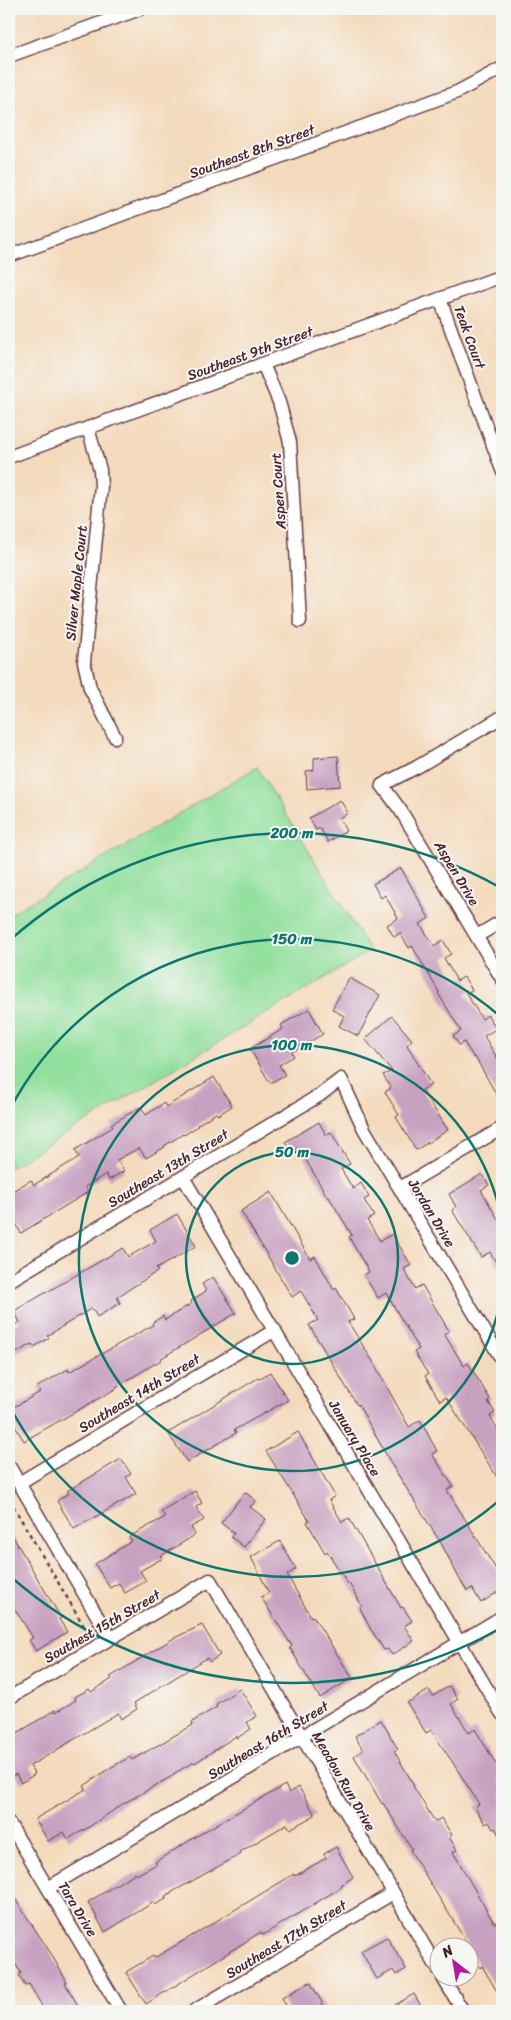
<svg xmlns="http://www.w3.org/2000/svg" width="511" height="2020" viewBox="0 0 511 2020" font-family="Sriracha,sans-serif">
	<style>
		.green { fill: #93e09e; stroke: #6e8064 }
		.building { fill: #c8a1c1 }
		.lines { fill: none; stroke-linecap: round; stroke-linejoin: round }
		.street-casing { stroke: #643b41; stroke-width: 15 }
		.path { stroke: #643b41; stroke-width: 2.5; stroke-dasharray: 4 4; stroke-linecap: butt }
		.street { stroke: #fff; stroke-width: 12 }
		.ring { fill: none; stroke: #0f766e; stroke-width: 2.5 }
		.labels { text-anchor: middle; stroke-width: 4; stroke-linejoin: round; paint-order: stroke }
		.street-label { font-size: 14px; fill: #4a1f2b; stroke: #f6f6f2 }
		.centre { fill: #0f766e; stroke: #f6f6f2; stroke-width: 2.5 }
		.ring-label { font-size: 15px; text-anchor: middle; font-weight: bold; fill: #0f766e; stroke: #f6f6f2; stroke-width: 4; stroke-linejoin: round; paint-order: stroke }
	</style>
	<rect width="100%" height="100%" fill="#f6f6f2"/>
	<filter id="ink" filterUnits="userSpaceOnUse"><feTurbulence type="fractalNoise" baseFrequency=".02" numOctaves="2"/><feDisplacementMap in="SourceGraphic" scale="10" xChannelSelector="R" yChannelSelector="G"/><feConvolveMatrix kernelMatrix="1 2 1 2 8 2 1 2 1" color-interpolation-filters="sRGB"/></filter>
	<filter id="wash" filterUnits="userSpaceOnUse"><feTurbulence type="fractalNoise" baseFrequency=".0096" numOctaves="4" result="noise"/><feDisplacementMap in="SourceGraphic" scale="20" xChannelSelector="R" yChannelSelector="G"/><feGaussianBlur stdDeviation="1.12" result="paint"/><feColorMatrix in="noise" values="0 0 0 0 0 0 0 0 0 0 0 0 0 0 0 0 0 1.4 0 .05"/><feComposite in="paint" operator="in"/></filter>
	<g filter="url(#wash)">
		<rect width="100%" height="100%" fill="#f4dabc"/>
		<path class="green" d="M257 767 370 951 9 1168V915Z"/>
		<g id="blocks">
			<g class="building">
				<path d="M338 756 340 786 307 789 306 771 314 770V758Z"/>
				<path d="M340 800 348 813 339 818 346 831 328 842 320 828 316 830 309 818Z"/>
				<path d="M401 868 429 918 420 924 434 946 443 940 451 954 444 958 457 981 464 977 472 990 466 993 482 1019 488 1015 496 1029 484 1036 497 1058 502 1055V1104L475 1057 474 1058 464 1042 459 1045 453 1036 461 1031 438 993 439 992 412 946 409 948 400 933 394 937 387 925 398 918 385 895 381 898 373 884Z"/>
				<path d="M349 978 380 995 358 1036 339 1026 344 1016 332 1009Z"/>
				<path d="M309 1009 323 1034 292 1052 294 1056 279 1065 285 1075 270 1083 250 1049 283 1029 281 1025Z"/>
				<path d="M392 1016 412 1040 407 1045 431 1085 422 1090 448 1130 416 1150 396 1117 399 1115 385 1092 391 1088 383 1075 392 1071 365 1039Z"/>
				<path d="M214 1077 232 1106 218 1115 216 1113 197 1125 198 1126 184 1135 183 1134 164 1146 165 1147 146 1158 139 1148 117 1160 124 1171 109 1180 106 1174 85 1187 88 1192 21 1233 15 1222 9 1226V1193L31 1180 34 1185 79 1157 75 1150 113 1127 111 1124 141 1107 146 1115 164 1103 166 1107Z"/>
				<path d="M319 1122 326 1135 331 1132 350 1164 341 1169 353 1189 361 1183 369 1197 364 1200 374 1216 367 1220 380 1241 392 1234 411 1265 404 1269 415 1289 422 1285 449 1331 444 1334 464 1366 468 1363 490 1399 488 1401 495 1413 490 1416 502 1437V1485L446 1397 440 1401 425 1376 428 1374 414 1352 419 1349 386 1293 378 1298 364 1275 369 1272 349 1237 352 1235 329 1197 328 1198 299 1148 291 1153 285 1142Z"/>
				<path d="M482 1174 489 1185 481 1190 502 1226V1273L490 1252 481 1257 452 1210 456 1207 449 1194Z"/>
				<path d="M271 1192 310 1259 315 1256 334 1290 336 1288 354 1319 348 1322 372 1360 409 1427 420 1420 437 1451 432 1454 453 1486 447 1490 502 1579V1589L481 1603 472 1588 467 1591 459 1578 442 1545 392 1465 358 1404 357 1405 309 1325 318 1320 301 1291 292 1297 241 1211Z"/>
				<path d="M177 1214 196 1246 156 1269 158 1271 117 1297 120 1303 97 1317 92 1308 47 1336 49 1338 34 1347 32 1344 9 1357V1329L20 1322 14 1311 123 1248 128 1257 156 1241 150 1230Z"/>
				<path d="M213 1277 236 1313 160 1359 161 1360 116 1387 117 1388 24 1441 9 1416V1410L40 1392 37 1387 68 1369 69 1372 153 1325 152 1323 163 1316 165 1320 192 1303 191 1301 206 1291 202 1284Z"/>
				<path d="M270 1372 288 1400 234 1430 236 1433 187 1462 168 1433 258 1378 259 1379Z"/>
				<path d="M298 1432 335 1496 329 1500 342 1522 349 1518 401 1608 403 1607 412 1621 404 1626 414 1641 392 1655 388 1649 384 1650 370 1628 360 1608 362 1606 349 1583 348 1584 327 1551 325 1553 307 1522 309 1520 266 1451Z"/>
				<path d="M121 1459 131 1474 126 1477 136 1494 74 1529 57 1501 69 1493 67 1491Z"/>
				<path d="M195 1491 202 1503 196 1507 204 1520 191 1527 195 1535 161 1556 163 1558 140 1571 146 1581 125 1593 119 1583 110 1588 95 1564 132 1541 129 1537 165 1517 161 1511Z"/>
				<path d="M245 1492 256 1501 250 1507 266 1519 244 1547 231 1537 234 1533 221 1523Z"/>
				<path d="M9 1530 61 1618 59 1619 67 1632 36 1651 29 1640 33 1638 9 1600Z"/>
				<path d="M280 1541 296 1569 287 1575 311 1617 313 1616 352 1678 320 1698 290 1648 292 1646 261 1597 269 1593 251 1557Z"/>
				<path d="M202 1625 220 1655 210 1662 207 1658 134 1703 137 1709 121 1719 118 1713 30 1766 35 1774 21 1783 16 1774 9 1778V1738L55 1710 56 1712 76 1700 75 1697 89 1689 91 1692 112 1679 110 1677 174 1638Z"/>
				<path d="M449 1686 458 1699 451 1704 469 1733 475 1729 502 1774V1778L498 1781 502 1788V1840L495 1828 493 1829 489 1822 485 1824 475 1807 479 1804 453 1763 431 1730 426 1733 407 1703 429 1690 433 1696Z"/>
				<path d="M240 1689 257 1716 247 1722 251 1729 237 1738 236 1736 195 1763 194 1762 173 1774 174 1775 121 1805 89 1827 68 1839 64 1832 48 1841 35 1819 86 1789 84 1786 110 1768 130 1757 132 1760 193 1725 192 1722 217 1707 216 1704Z"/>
				<path d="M381 1720 398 1749 394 1751 414 1785 413 1786 435 1822 441 1818 452 1835 449 1837 457 1850 453 1852 494 1923 496 1922 502 1932V2000L482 1966 480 1968 465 1940 410 1850 412 1849 383 1803 382 1804 354 1756 363 1750 355 1736Z"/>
				<path d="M285 1785 289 1793 299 1787 315 1815 290 1829 287 1824 240 1852 241 1854 165 1896 166 1899 155 1905 154 1902 105 1932 88 1902 135 1873 136 1875 157 1864 155 1862 210 1828Z"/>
				<path d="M336 1847 353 1877 341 1885 342 1887 263 1935 261 1932 146 2004 126 1972 153 1956 154 1958 190 1937 294 1874 295 1876 326 1858 324 1854Z"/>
				<path d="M9 1890 50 1952 67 1982 65 1983 81 2011H45L29 1984 25 1986 19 1975 21 1973 9 1954Z"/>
				<path d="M387 1937 406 1969 396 1975 393 1970 377 1979 361 1951Z"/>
				<path d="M310 1982 327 2011H289L282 1998Z"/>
				<path d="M414 1994 424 2011H385Z"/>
			</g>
		</g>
	</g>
	<g filter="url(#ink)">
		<use href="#blocks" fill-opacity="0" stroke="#643b41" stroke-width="1"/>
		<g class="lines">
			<g class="street-casing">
				<g id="street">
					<path d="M9 56 140 9"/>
					<path d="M9 256 457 92 502 68"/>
					<path d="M440 299 502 470"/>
					<path d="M263 364 279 402 290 442 300 621"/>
					<path d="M88 428 100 470 101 486 84 662 90 688 115 737"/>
					<path d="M9 457 502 276"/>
					<path d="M502 717 417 767 382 785 401 811 502 979"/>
					<path d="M477 936 502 921"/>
					<path d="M183 1177 502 1714"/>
					<path d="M400 1188 502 1128"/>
					<path d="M9 1281 320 1095 341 1079 364 1129 502 1360"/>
					<path d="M9 1466 110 1638"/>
					<path d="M19 1483 275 1330"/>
					<path d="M9 1698 210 1580 438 1969"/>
					<path d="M9 1823 121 2011"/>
					<path d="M48 1888 502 1617"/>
					<path d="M443 1978 463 2011"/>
					<path d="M194 2011 393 1893"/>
				</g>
			</g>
			<path class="path" d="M9 1499 85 1628 83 1639"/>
			<use href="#street" class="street"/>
		</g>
	</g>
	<g class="ring">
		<circle cx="292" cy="1258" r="106"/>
		<path d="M502 1293A213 213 0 1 1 502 1223"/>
		<path d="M501 1499A319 319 0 0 1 9 1405M9 1111A319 319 0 0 1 501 1017"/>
		<path d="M501 1628A425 425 0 0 1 10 1576M10 940A425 425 0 0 1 501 888"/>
	</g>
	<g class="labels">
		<g class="street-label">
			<text transform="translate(252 151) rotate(-20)" y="5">Southeast 8th Street</text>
			<text transform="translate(470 337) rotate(70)" y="5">Teak Court</text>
			<text transform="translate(250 353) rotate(-20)" y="5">Southeast 9th Street</text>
			<text transform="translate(278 491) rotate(-94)" y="5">Aspen Court</text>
			<text transform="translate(76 583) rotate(-84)" y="5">Silver Maple Court</text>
			<text transform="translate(457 873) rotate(59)" y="5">Aspen Drive</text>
			<text transform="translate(168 1168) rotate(-31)" y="5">Southeast 13th Street</text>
			<text transform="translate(432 1213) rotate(59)" y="5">Jordan Drive</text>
			<text transform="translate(139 1393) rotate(-31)" y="5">Southeast 14th Street</text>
			<text transform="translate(355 1438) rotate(59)" y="5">January Place</text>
			<text transform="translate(102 1626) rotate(-30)" y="5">Southest 15th Street</text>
			<text transform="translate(268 1740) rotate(-31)" y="5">Southeast 16th Street</text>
			<text transform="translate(344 1781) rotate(60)" y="5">Meadow Run Drive</text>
			<text transform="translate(78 1909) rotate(59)" y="5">Tara Drive</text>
			<text transform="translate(286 1939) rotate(-31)" y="5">Southeast 17th Street</text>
		</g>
	</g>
	<circle cx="292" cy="1258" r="8" class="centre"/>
	<g class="ring-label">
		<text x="292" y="838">200 m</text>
		<text x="292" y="944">150 m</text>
		<text x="292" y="1050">100 m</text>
		<text x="292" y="1157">50 m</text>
	</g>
	<rect width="511" height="2020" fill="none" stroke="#f6f6f2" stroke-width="30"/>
	<g transform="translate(454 1962) rotate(329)"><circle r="24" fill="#f6f6f2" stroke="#b1a0a2"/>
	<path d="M0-4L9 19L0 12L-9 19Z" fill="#b5179e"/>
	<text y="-8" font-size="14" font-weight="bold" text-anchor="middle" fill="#4a1f2b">N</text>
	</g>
</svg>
